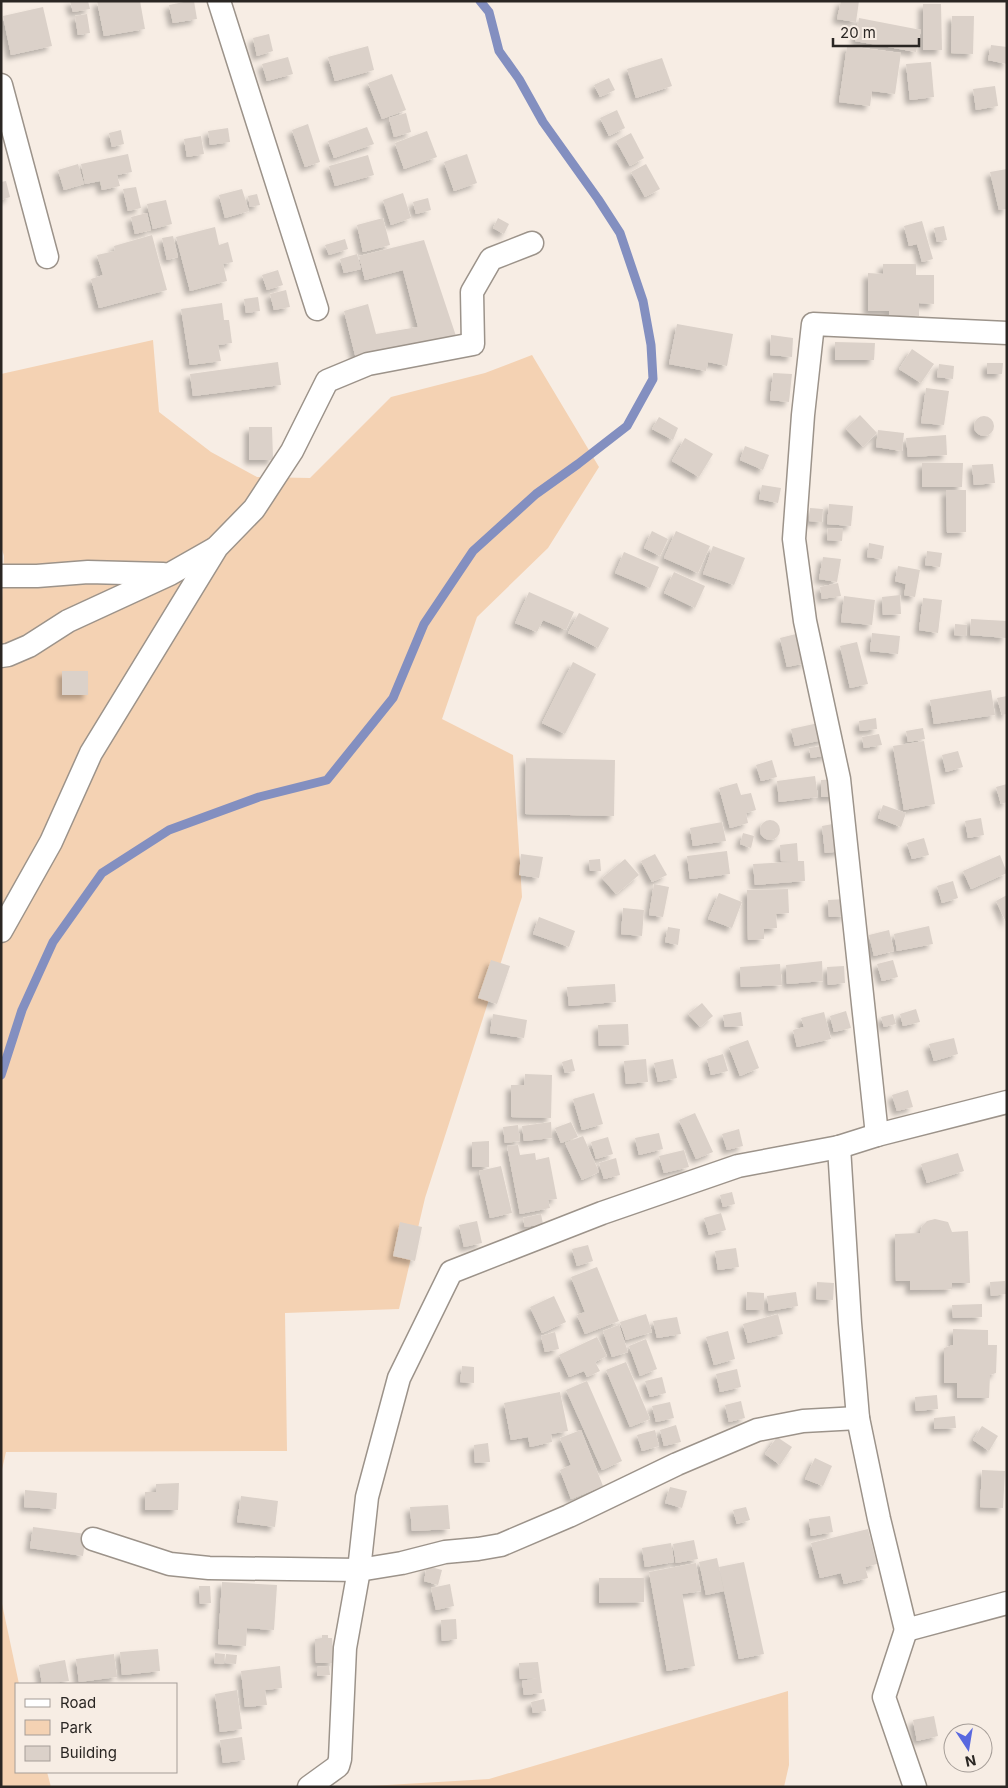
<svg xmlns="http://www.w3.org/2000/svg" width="1008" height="1788" viewBox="0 0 1008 1788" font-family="Inter,sans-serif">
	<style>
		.green { fill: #f4d2b3 }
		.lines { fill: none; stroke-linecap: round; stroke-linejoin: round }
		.stream { stroke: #838fc0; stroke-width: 9 }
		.building { fill: #dbd1c9; filter: url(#shadow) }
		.street-casing { stroke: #9c938a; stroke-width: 25 }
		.street { stroke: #fff; stroke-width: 22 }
	</style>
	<defs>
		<filter id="shadow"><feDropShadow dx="-4.5" dy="4.5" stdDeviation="2.5" flood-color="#0004"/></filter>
	</defs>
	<rect width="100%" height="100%" fill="#f7ede4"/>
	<g class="green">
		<path d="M153 340 159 412 211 452 257 477 310 478 391 397 485 373 532 355 599 467 548 548 477 617 442 719 513 755 522 897 425 1198 399 1309 285 1313 287 1451 6 1452 1 1474V620L4 556 1 546V374Z"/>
		<path d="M1 1599 19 1684H16V1772H47L51 1787H1Z"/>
		<path d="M788 1691 789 1765 784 1787H353L489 1779Z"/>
	</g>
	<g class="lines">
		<path class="stream" d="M1 1075 22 1010 53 942 102 873 169 830 259 797 327 780 393 698 424 624 473 551 536 494 578 464 627 426 653 379 651 345 643 301 620 233 598 199 543 122 519 79 499 51 489 12 480 1"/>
	</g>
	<g class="building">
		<path d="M70 1H88L90 9 73 12Z"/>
		<path d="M97 1H140L145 29 104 36Z"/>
		<path d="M189 1H194L197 19 173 23 169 5Z"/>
		<path d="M841 1H859L856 22 837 19Z"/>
		<path d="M923 4H941L942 50H923Z"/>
		<path d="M43 7 52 46 11 55 3 16Z"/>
		<path d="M87 14 90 33 78 35 75 16Z"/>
		<path d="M952 16H974L973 54 951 53Z"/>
		<path d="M859 18 921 30 916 52 855 41Z"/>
		<path d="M269 34 273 51 257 56 253 38Z"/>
		<path d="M991 45 1007 47V64L988 60Z"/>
		<path d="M368 46 374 70 335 81 328 57Z"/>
		<path d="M847 46 901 53 895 94 872 91 870 106 839 102Z"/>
		<path d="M288 57 293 74 267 81 262 64Z"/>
		<path d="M662 58 672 86 636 98 627 69Z"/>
		<path d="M931 62 934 97 910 100 906 64Z"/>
		<path d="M392 74 406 110 382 119 368 83Z"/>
		<path d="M609 78 615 90 600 97 594 85Z"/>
		<path d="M995 86 998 106 976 110 973 89Z"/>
		<path d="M617 110 625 128 609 136 600 118Z"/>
		<path d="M406 113 411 132 394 137 389 118Z"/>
		<path d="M308 124 320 162 305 167 292 130Z"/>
		<path d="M367 127 374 144 334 158 328 141Z"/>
		<path d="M228 128 230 142 210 145 208 131Z"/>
		<path d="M121 130 124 144 112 147 109 133Z"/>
		<path d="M427 131 437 157 404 169 395 143Z"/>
		<path d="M631 133 644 158 630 166 616 141Z"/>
		<path d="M201 136 204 154 187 157 184 139Z"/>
		<path d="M128 154 132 172 117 175 120 186 102 190 100 181 85 184 81 164Z"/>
		<path d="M467 154 477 183 454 191 444 162Z"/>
		<path d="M368 155 374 175 335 186 329 166Z"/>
		<path d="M78 164 84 184 64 190 58 170Z"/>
		<path d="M646 164 660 189 645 197 631 172Z"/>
		<path d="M1007 169V209L999 210 990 172Z"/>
		<path d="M6 181 10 197 1 200V182Z"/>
		<path d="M136 187 141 208 128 211 123 189Z"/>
		<path d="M242 189 249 211 225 218 219 195Z"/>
		<path d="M403 193 411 218 391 225 383 200Z"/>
		<path d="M257 194 260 205 250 207 248 196Z"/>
		<path d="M428 198 431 210 416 214 413 202Z"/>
		<path d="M166 200 172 224 153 229 147 204Z"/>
		<path d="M147 213 151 230 135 234 131 217Z"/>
		<path d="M383 218 390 245 363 252 357 225Z"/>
		<path d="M498 218 509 224 504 234 493 228Z"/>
		<path d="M922 221 933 259 922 262 917 244 909 246 904 226Z"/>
		<path d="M944 226 947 240 937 242 934 228Z"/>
		<path d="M215 227 219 245 228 242 233 262 223 264 227 281 190 291 176 237Z"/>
		<path d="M152 235 167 290 99 308 91 279 103 275 97 255 115 251 114 246Z"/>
		<path d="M173 236 178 257 167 260 162 238Z"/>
		<path d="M345 239 348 249 329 255 325 245Z"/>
		<path d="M424 240 458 342 357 363 344 311 368 304 376 334 418 327 403 270 365 280 359 256Z"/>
		<path d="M357 254 361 269 344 273 340 259Z"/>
		<path d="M883 264H916V275H934V304L919 303V316L889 315V311H868V273L883 274Z"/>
		<path d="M278 270 283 285 267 290 262 275Z"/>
		<path d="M286 290 290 307 274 310 270 294Z"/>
		<path d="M258 297 260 311 246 313 244 299Z"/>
		<path d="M222 303 224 320H229L232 343 218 345 221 361 190 365 181 309Z"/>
		<path d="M677 324 733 334 727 366 708 362 706 371 669 364Z"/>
		<path d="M771 335 793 338 792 357 770 355Z"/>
		<path d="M835 342 875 343 874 360H835Z"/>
		<path d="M912 349 934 364 921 383 899 369Z"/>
		<path d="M278 362 281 385 193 396 190 374Z"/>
		<path d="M987 363H1003L1002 374H987Z"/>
		<path d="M939 364 954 366 953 379 937 377Z"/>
		<path d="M773 373 792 374 789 402 770 400Z"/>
		<path d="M926 388 949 391 944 425 921 423Z"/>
		<path d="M860 415 877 433 863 447 846 429Z"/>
		<circle cx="984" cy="426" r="10"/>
		<path d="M659 417 678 428 673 440 652 429Z"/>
		<path d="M249 427H272L273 460H249Z"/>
		<path d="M878 430 904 433 902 451 876 447Z"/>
		<path d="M946 435 947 455 908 457 906 438Z"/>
		<path d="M685 438 713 454 699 477 672 461Z"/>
		<path d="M745 446 769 455 763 470 740 460Z"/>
		<path d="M922 463H963L962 487H922Z"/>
		<path d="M993 464 995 483 974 485 972 465Z"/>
		<path d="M762 485 781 488 778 503 759 499Z"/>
		<path d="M946 490H966V532L947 533Z"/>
		<path d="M829 504 853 506 851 526 827 524Z"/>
		<path d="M810 508 823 509 822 522 809 521Z"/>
		<path d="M828 528 843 529 842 541 827 540Z"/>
		<path d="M652 531 668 539 660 556 644 548Z"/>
		<path d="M676 531 710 546 698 573 664 558Z"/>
		<path d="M869 543 884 546 882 559 867 557Z"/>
		<path d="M713 546 745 558 734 585 703 574Z"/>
		<path d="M927 551 942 553 940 567 925 565Z"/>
		<path d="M624 552 659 567 650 588 615 573Z"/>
		<path d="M823 557 841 559 837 582 819 579Z"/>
		<path d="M898 566 920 570 915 597 904 595 906 584 895 581Z"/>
		<path d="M674 572 705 586 695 608 664 593Z"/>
		<path d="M838 583 841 596 822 599 820 587Z"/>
		<path d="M529 592 574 612 566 630 543 620 537 632 515 623Z"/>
		<path d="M900 595 901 614 883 615 882 597Z"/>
		<path d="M844 596 875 600 872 625 841 622Z"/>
		<path d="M923 598 942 600 938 633 919 630Z"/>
		<path d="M579 613 609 628 598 648 568 633Z"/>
		<path d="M971 619 1007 621 1006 638 970 635Z"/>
		<path d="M955 624 967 625 966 636 954 635Z"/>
		<path d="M800 633 806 663 787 667 780 638Z"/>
		<path d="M872 633 900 636 898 654 870 651Z"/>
		<path d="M857 642 868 684 850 688 840 646Z"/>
		<path d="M573 662 596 674 565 734 542 723Z"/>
		<rect x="62" y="671" width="26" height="24"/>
		<path d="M991 690 995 715 934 724 930 700Z"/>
		<path d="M1007 696V714L1002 715 997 698Z"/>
		<path d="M876 718 877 729 860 731 859 721Z"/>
		<path d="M823 722 827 739 795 746 791 729Z"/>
		<path d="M923 728 925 739 908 742 906 731Z"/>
		<path d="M879 734 882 745 864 748 862 737Z"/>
		<path d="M924 741 935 804 904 810 893 746Z"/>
		<path d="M827 745 829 755 811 758 809 748Z"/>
		<path d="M958 751 963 767 946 772 942 755Z"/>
		<path d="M526 758 615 760 614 816 525 814Z"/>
		<path d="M772 760 777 777 761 781 756 765Z"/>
		<path d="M815 776 818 797 779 802 777 781Z"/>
		<path d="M838 779V797H821V780Z"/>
		<path d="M737 783 741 795 751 793 756 810 746 813 748 823 730 828 719 788Z"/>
		<path d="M1007 784V802L1001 804 996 787Z"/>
		<path d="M883 805 906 813 901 827 878 818Z"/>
		<path d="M981 818 984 835 968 838 965 821Z"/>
		<circle cx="770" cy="830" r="10"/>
		<path d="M722 822 726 841 693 846 690 828Z"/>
		<path d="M838 823 842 851 825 853 822 826Z"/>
		<path d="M743 833 754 836 751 848 740 844Z"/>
		<path d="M924 838 929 855 912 859 907 843Z"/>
		<path d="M797 843 798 861H804L805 881 755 885 753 864 791 862 781 861 780 845Z"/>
		<path d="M727 851 730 874 690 879 687 856Z"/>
		<path d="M521 854 543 857 539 878 519 875Z"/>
		<path d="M655 854 667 875 652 882 641 861Z"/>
		<path d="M1000 855 1007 873 971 889 963 871Z"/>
		<path d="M600 859 601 871H590L589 860Z"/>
		<path d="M625 859 639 875 616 894 602 878Z"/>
		<path d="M953 881 958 898 942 903 937 886Z"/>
		<path d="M654 884 669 887 663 917 649 915Z"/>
		<path d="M788 889 789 913 776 914 777 928 764 929V939L748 940 747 890Z"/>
		<path d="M719 893 742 902 732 928 708 919Z"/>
		<path d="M1007 895V924L996 901Z"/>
		<path d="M845 899 846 916 829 917 828 900Z"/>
		<path d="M623 908 644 910 642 936 621 934Z"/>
		<path d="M539 917 575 931 569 947 533 934Z"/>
		<path d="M929 926 933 944 897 951 894 934Z"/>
		<path d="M668 927 680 929 678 945 665 942Z"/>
		<path d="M889 930 894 951 874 956 869 935Z"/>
		<path d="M491 960 510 966 497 1004 478 998Z"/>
		<path d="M893 960 898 977 882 981 877 964Z"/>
		<path d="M822 961 823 981 787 984 786 965Z"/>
		<path d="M780 964 782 985 741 987 740 967Z"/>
		<path d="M844 966 845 983 828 985 827 967Z"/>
		<path d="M615 984 616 1002 569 1006 567 987Z"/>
		<path d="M702 1003 713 1016 700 1027 688 1014Z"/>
		<path d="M916 1009 920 1022 903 1026 900 1014Z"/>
		<path d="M846 1011 851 1028 834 1032 830 1016Z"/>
		<path d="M741 1012 743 1026 725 1027 723 1015Z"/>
		<path d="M824 1012 831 1039 797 1047 793 1030 804 1027 801 1018Z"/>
		<path d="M493 1014 527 1020 524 1038 490 1033Z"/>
		<path d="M893 1014 896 1024 884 1027 881 1017Z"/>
		<path d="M628 1024 629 1045 599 1046 598 1025Z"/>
		<path d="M954 1038 958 1054 934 1061 929 1044Z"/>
		<path d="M748 1040 759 1068 740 1076 729 1047Z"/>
		<path d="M723 1054 728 1071 711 1075 707 1059Z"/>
		<path d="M572 1059 575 1071 565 1073 562 1062Z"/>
		<path d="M646 1059 648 1082 626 1084 624 1061Z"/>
		<path d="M673 1059 677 1078 658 1082 654 1063Z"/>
		<path d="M525 1074 552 1075 551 1118 511 1117V1085H524Z"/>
		<path d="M908 1090 913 1107 897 1111 892 1095Z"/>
		<path d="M594 1093 603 1124 582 1130 573 1099Z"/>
		<path d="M695 1113 713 1152 696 1159 679 1120Z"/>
		<path d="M551 1122 552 1138 524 1141 522 1126Z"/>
		<path d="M571 1122 578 1137 561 1143 555 1128Z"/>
		<path d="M518 1125 520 1141 505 1143 503 1127Z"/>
		<path d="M739 1129 743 1146 727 1150 722 1134Z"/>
		<path d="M659 1133 663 1149 639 1155 635 1138Z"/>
		<path d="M583 1136 599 1172 582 1180 565 1143Z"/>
		<path d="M608 1137 613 1154 596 1159 591 1142Z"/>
		<path d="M489 1141V1167H472V1142Z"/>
		<path d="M518 1145 520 1155 535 1153 536 1160 549 1157 557 1199 548 1200 550 1208 520 1214 507 1146Z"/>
		<path d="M684 1150 689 1167 664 1173 659 1156Z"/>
		<path d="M958 1153 964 1171 927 1183 921 1164Z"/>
		<path d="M616 1158 620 1175 604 1179 599 1163Z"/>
		<path d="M501 1166 512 1213 490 1218 479 1171Z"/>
		<path d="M732 1192 735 1204 723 1207 720 1195Z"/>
		<path d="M721 1213 726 1230 709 1235 704 1218Z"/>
		<path d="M541 1214 543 1224 525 1227 523 1218Z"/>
		<path d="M935 1219 948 1222 952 1232 968 1231 970 1283H952V1289L910 1290V1281H896L895 1234 920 1233 922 1226 927 1221Z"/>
		<path d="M477 1221 482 1243 464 1247 459 1225Z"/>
		<path d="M400 1222 422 1227 415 1261 393 1256Z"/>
		<path d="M588 1245 593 1261 577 1266 572 1249Z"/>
		<path d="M736 1248 739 1267 718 1270 715 1251Z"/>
		<path d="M597 1267 619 1321 585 1334 577 1315 585 1312 571 1277Z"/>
		<path d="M1005 1281 1006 1294 991 1296 990 1282Z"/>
		<path d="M817 1282 834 1283 833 1300 816 1299Z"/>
		<path d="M747 1292 764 1293V1310H746Z"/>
		<path d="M796 1292 798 1306 769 1311 767 1296Z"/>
		<path d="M554 1296 566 1322 542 1333 530 1307Z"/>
		<path d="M982 1304V1317L953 1318 952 1305Z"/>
		<path d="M646 1314 652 1332 626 1340 620 1322Z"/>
		<path d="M778 1314 783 1334 748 1343 743 1324Z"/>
		<path d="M677 1317 681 1334 657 1338 653 1321Z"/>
		<path d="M619 1325 628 1352 612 1357 603 1331Z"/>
		<path d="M953 1329 988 1330V1345H997L996 1373 990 1375 989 1398H957V1383H944V1348L953 1345Z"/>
		<path d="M728 1331 735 1359 714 1365 706 1337Z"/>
		<path d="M555 1332 559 1349 545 1352 541 1336Z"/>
		<path d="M597 1337 607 1356 595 1362 600 1371 587 1377 584 1371 569 1377 559 1355Z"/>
		<path d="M646 1339 657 1369 640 1376 629 1346Z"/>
		<path d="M626 1362 650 1419 630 1427 606 1370Z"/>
		<path d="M462 1366 474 1367V1383L460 1382Z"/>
		<path d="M737 1369 741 1387 720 1392 716 1374Z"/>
		<path d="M662 1377 666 1393 650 1397 645 1381Z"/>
		<path d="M587 1381 622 1461 602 1470 566 1390Z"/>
		<path d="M560 1392 568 1431 551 1434 552 1442 530 1447 528 1437 511 1440 504 1403Z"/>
		<path d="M937 1395 938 1409 916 1411 915 1397Z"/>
		<path d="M741 1401 745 1418 729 1422 725 1405Z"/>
		<path d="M670 1402 674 1418 656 1422 652 1406Z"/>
		<path d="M955 1416 956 1428 934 1429V1418Z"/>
		<path d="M676 1425 681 1442 664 1446 660 1430Z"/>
		<path d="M982 1426 998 1436 989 1451 973 1440Z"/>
		<path d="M581 1430 603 1486 571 1499 560 1470 571 1465 560 1438Z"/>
		<path d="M655 1430 659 1446 642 1451 637 1435Z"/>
		<path d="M777 1437 792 1447 780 1465 765 1454Z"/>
		<path d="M488 1443 490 1462 475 1463 474 1445Z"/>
		<path d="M815 1458 832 1466 823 1486 805 1479Z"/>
		<path d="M982 1470 1005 1471 1003 1508 980 1507Z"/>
		<path d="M179 1483 178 1510H145V1492H156V1484Z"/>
		<path d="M670 1487 687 1491 682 1508 665 1503Z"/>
		<path d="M25 1490 57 1493 56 1509 24 1507Z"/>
		<path d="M241 1496 278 1501 275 1527 237 1522Z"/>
		<path d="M448 1505 450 1529 412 1531 410 1507Z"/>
		<path d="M746 1507 750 1520 737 1524 733 1510Z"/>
		<path d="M830 1516 833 1532 811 1536 809 1519Z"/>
		<path d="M33 1527 86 1534 83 1556 30 1548Z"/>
		<path d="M868 1529 877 1564 865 1567 868 1578 844 1584 841 1573 820 1578 811 1543Z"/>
		<path d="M694 1540 698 1559 676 1563 673 1544Z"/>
		<path d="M671 1543 674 1562 645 1567 642 1548Z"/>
		<path d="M717 1558 724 1591 706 1595 699 1562Z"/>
		<path d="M744 1562 764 1654 739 1659 719 1567Z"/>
		<path d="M696 1563 701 1591 682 1594 695 1666 667 1671 649 1572Z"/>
		<path d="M427 1566 442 1570 438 1585 424 1581Z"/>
		<path d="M599 1578H644V1602L599 1603Z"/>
		<path d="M222 1582 277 1585 274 1630 247 1628 246 1646 218 1644Z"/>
		<path d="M450 1584 454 1606 436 1610 431 1588Z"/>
		<path d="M199 1586H210L211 1603 200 1604Z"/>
		<path d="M456 1619 457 1639 442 1641 441 1620Z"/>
		<path d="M322 1635H328V1638H332L334 1663H316L315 1639 322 1638Z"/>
		<path d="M158 1649 160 1671 122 1675 120 1652Z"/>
		<path d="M215 1653 225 1654 224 1664 214 1663Z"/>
		<path d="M114 1654 117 1677 79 1682 76 1659Z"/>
		<path d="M226 1654 237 1655 236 1664 225 1663Z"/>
		<path d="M65 1660 69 1681 42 1684 39 1665Z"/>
		<path d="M538 1662 542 1693 524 1695 522 1681 537 1678 520 1679 519 1663Z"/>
		<path d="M280 1666 282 1688 265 1690 267 1705 245 1707 241 1671Z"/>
		<path d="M329 1666 330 1675 317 1676V1667Z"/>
		<path d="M237 1690 242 1729 220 1732 215 1694Z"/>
		<path d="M544 1699 546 1711 533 1713 531 1702Z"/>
		<path d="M934 1716 938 1736 917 1741 913 1720Z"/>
		<path d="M242 1737 245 1760 223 1763 220 1740Z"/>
	</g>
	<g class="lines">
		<g class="street-casing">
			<g id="street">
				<path d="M219 1 317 309"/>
				<path d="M1 85 47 257"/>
				<path d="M1 576H37L88 572 163 574"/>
				<path d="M1 656 8 655 29 646 68 621 170 574 214 549"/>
				<path d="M1 931 51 842 91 753 217 547 254 509 292 451 327 381 368 364 473 344 472 292 491 259 532 243"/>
				<path d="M877 1135 839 779 805 621 794 539 803 415 813 324 1007 333"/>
				<path d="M839 1147 850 1323 858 1418 879 1519 906 1630 1007 1603"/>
				<path d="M93 1539 170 1564 209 1568 359 1570 402 1563 445 1552 478 1549 501 1545 569 1516 677 1464 757 1430 803 1421 858 1418"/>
				<path d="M906 1630 884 1697 915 1787"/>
				<path d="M309 1787 338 1766 340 1759 345 1648 359 1570 367 1497 399 1378 451 1272 602 1213 738 1166 839 1147 877 1135 1007 1102"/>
			</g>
		</g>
		<use href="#street" class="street"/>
	</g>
	<rect width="1008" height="1788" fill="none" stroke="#2a2623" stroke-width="5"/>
	<rect x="15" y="1683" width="162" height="90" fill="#f7ede4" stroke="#a59d97"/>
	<rect x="25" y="1699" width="25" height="8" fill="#ffffff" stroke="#a59d97"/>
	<text x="60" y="1708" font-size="15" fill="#2a2623">Road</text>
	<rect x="25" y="1720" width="25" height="15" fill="#f4d2b3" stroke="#a59d97"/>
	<text x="60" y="1733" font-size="15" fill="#2a2623">Park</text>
	<rect x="25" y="1746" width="25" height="15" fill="#dbd1c9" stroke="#a59d97"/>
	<text x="60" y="1758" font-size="15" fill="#2a2623">Building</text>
	<g transform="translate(968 1748) rotate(168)"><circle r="24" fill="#f7ede4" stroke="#a59d97"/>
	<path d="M0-4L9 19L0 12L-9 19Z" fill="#5968df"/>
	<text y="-8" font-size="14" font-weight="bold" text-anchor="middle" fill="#2a2623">N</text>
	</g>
	<path d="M833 38v8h86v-8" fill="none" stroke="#2a2623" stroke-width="2.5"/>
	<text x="840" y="38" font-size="15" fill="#2a2623" stroke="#f7ede4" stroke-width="4" paint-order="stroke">20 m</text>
</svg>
